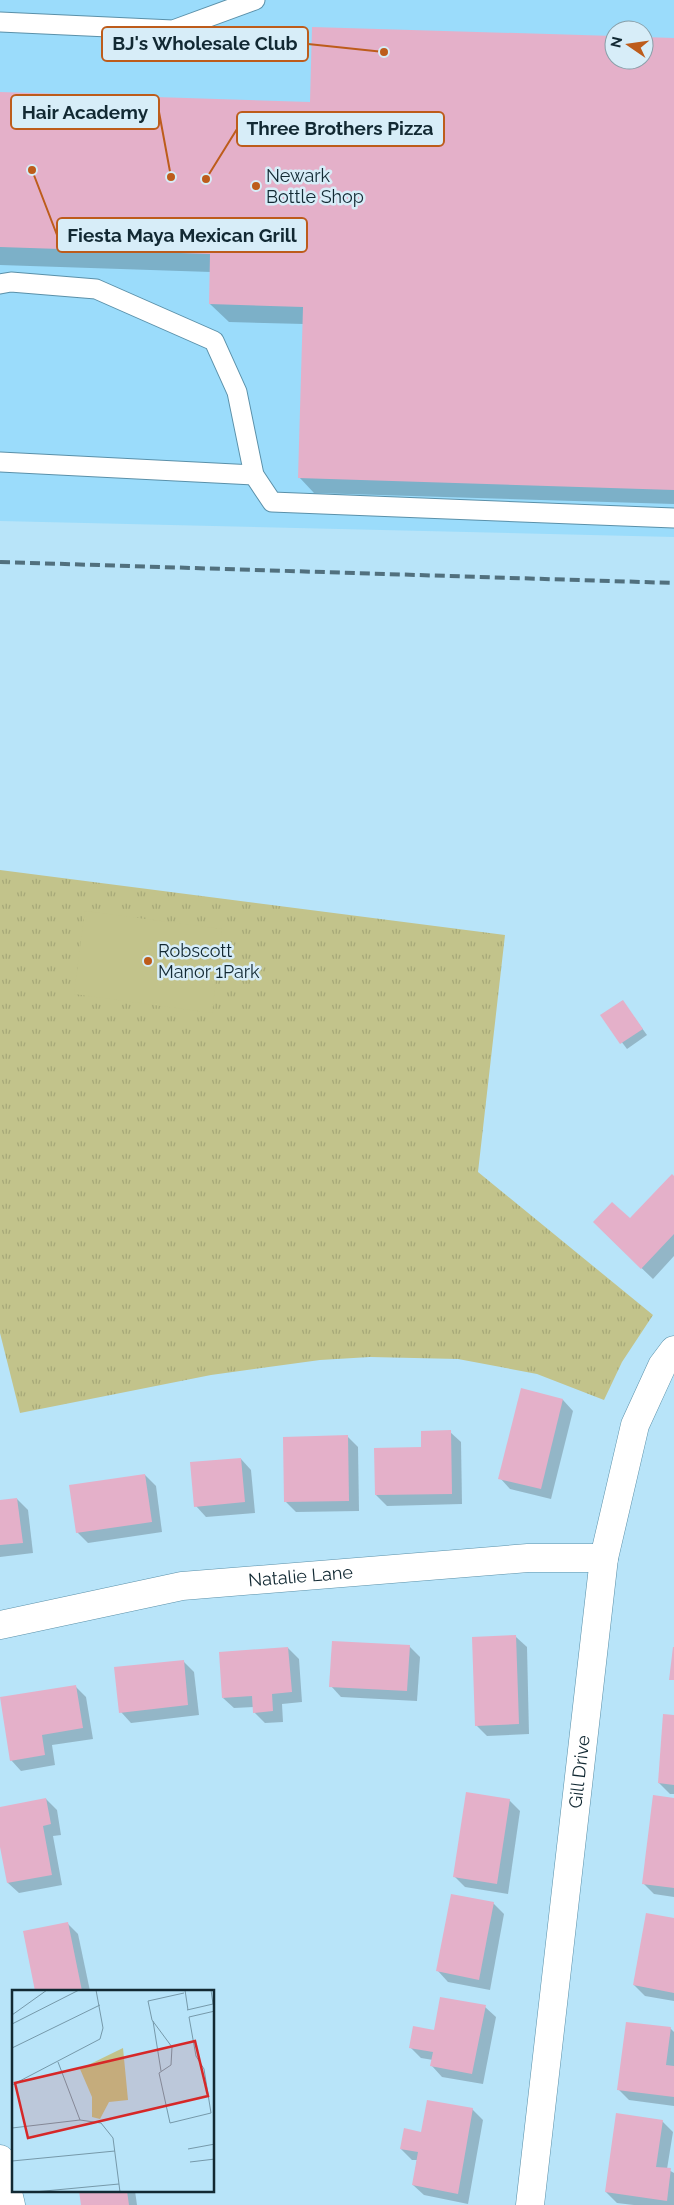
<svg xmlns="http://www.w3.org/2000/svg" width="674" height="2205" viewBox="0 0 674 2205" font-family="Raleway,sans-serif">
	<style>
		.built { fill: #9bdcfb; fill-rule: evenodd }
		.park { fill: url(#park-tufts) }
		.garden { fill: #c2c38b }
		.shadow { fill: #0003 }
		.building { fill: #e4b0c9 }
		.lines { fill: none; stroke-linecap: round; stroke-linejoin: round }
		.lane-casing { stroke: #5a90a9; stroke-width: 21 }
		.street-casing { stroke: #5a90a9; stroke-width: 29 }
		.lane { stroke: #fff; stroke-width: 19 }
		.street { stroke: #fff; stroke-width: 28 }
		.rail { stroke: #51707e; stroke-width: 4; stroke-dasharray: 10 5; stroke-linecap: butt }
		.poi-dot { fill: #bd5c1b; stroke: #d7edf8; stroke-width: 2 }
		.labels { text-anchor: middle; stroke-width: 5; stroke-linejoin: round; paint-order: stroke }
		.poi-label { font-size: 18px; fill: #122933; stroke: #d7edf8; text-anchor: start }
		.street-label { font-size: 18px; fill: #122933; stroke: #d7edf8 }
		.inset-road { fill: none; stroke: #7699aa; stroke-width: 1 }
		.view { fill: #d62828; fill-opacity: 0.15; stroke: #d62828; stroke-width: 2.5 }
		.inset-edge { fill: none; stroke: #122933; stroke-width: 2.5 }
		.leader { fill: none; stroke: #bd5c1b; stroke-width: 2 }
		.callout-dot { fill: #bd5c1b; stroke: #d7edf8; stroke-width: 2 }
		.callout { fill: #d7edf8; stroke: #bd5c1b; stroke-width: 2 }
		.callout-label { font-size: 19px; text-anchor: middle; font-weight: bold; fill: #122933 }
	</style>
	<defs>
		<pattern id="park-tufts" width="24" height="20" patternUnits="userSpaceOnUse" patternTransform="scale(1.25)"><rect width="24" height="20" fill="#c2c38b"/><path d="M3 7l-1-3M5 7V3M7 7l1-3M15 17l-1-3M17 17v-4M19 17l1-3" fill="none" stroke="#a6a878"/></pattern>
	</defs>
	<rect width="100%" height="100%" fill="#b8e4f9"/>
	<path class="built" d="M0 0H674V537L0 521ZM614 30H644V60H614Z"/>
	<path class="park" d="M0 870 505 935 478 1172 653 1315 622 1362 604 1400 537 1374 458 1359 370 1357 320 1360 211 1375 20 1413 0 1333Z"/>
	<path class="garden" d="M85 911 222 929 212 1013 74 994Z"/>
	<g class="shadow">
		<path d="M314 28 614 38V60H644V39L674 40V504L314 493 299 477 304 324 229 322 210 304 211 272 0 265V93L311 103Z"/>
		<path d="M622 1001 647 1035 627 1049 602 1016Z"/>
		<path d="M674 1177V1256L653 1279 605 1233 630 1220Z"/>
		<path d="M522 1390 563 1400 573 1411 551 1499 510 1489 500 1478Z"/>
		<path d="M450 1432 461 1442 462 1504 387 1506 376 1495 422 1448Z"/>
		<path d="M347 1436 358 1447 359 1511 296 1512 286 1502Z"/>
		<path d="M241 1459 251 1470 255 1513 206 1517 196 1506Z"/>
		<path d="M145 1475 156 1486 162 1532 88 1543 77 1532Z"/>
		<path d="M17 1499 28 1510 33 1553 0 1557V1501Z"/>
		<path d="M516 1637 527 1647 529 1734 487 1736 476 1725Z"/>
		<path d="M409 1646 420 1657 417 1701 341 1697 331 1686Z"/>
		<path d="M288 1648 299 1659 302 1702 282 1704 283 1722 265 1723 254 1712V1707L234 1708 223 1698Z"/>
		<path d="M183 1661 194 1672 199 1715 131 1723 121 1712Z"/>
		<path d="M75 1686 86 1697 93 1739 52 1745 55 1765 21 1771 11 1760Z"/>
		<path d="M674 1716V1794H670L659 1783Z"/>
		<path d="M46 1799 57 1810 61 1835 53 1836 62 1885 19 1893 8 1883 0 1840V1808Z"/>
		<path d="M674 1799V1897L654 1894 643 1883Z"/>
		<path d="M509 1800 520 1811 508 1894 465 1887 454 1876Z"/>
		<path d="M493 1903 504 1914 490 1990 448 1982 438 1971Z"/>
		<path d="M674 1920V2001L645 1996 634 1985Z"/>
		<path d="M67 1923 78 1934 90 1991H36L24 1932Z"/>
		<path d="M485 2007 496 2017 483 2084 442 2077 432 2066 433 2060 421 2058 410 2047 435 2031Z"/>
		<path d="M670 2028 674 2032V2106L629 2100 618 2089Z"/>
		<path d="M472 2109 483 2120 468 2204 424 2195 413 2185 417 2160H412L401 2149 422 2133Z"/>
		<path d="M662 2121 673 2132 667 2169 674 2173V2205H634L617 2203 606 2192Z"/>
		<path d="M80 2191H135L137 2205H83Z"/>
	</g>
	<g class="building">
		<path d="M312 27 614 36V60H644V37L674 38V490L298 478 303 307 209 304 210 254 0 247V92L310 102Z"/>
		<path d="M623 1000 643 1029 620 1044 600 1015Z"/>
		<path d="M672 1174 674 1176V1234L641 1269 593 1222 612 1202 630 1218Z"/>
		<path d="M521 1388 563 1399 541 1489 498 1479Z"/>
		<path d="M451 1430 452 1494 375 1495 374 1448 421 1447V1431Z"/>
		<path d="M348 1435 349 1501 284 1502 283 1437Z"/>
		<path d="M241 1458 245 1502 194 1507 190 1462Z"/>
		<path d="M145 1474 152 1522 76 1533 69 1485Z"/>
		<path d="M17 1498 23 1543 0 1545V1500Z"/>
		<path d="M516 1635 519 1724 475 1726 472 1637Z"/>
		<path d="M332 1641 410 1645 407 1691 329 1687Z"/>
		<path d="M288 1647 292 1692 272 1694 273 1711 253 1713 252 1696 222 1698 219 1652Z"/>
		<path d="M673 1647H674V1680H669Z"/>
		<path d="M184 1660 188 1705 119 1713 114 1667Z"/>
		<path d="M76 1685 83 1728 42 1735 45 1755 10 1761 0 1697Z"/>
		<path d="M663 1714 674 1715V1785L658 1783Z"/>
		<path d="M466 1792 510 1799 497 1884 453 1877Z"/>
		<path d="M653 1795 674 1798V1888L642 1884Z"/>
		<path d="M46 1798 51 1824 43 1826 52 1875 7 1883 0 1847V1807Z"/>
		<path d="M451 1894 494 1902 479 1980 436 1971Z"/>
		<path d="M646 1913 674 1918V1993L633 1985Z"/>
		<path d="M68 1922 82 1991H35L23 1931Z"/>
		<path d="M440 1997 486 2005 472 2074 430 2066 433 2052 409 2048 413 2026 434 2030Z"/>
		<path d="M626 2022 671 2027 666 2065 674 2066V2097L617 2090Z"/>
		<path d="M427 2100 473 2108 458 2194 412 2185 418 2152 400 2149 404 2128 421 2132Z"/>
		<path d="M616 2113 663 2120 656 2167 671 2168 667 2201 605 2192Z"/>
		<path d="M79 2191H127L129 2205H81Z"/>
	</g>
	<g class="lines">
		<g class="lane-casing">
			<g id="lane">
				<path d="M0 22 173 30 255 0"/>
				<path d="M0 284 11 282 96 289 214 341 237 392 254 475 272 502 674 518"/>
				<path d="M0 462 254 475"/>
			</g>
		</g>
		<g class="street-casing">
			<g id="street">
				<path id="s1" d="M0 1625 182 1586 528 1558H604"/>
				<path d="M0 2159 11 2205"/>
				<path id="s2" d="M530 2205 604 1558 635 1425 662 1366 674 1350"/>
			</g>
		</g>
		<use href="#lane" class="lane"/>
		<use href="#street" class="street"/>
		<path class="rail" d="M0 562 674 583"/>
	</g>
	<g class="poi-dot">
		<circle cx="256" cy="186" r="5"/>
		<circle cx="148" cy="961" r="5"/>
	</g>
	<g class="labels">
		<g class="poi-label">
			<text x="266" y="182">Newark<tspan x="266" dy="21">Bottle Shop</tspan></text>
			<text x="158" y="957">Robscott<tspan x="158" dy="21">Manor 1Park</tspan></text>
		</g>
		<g class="street-label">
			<text dy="6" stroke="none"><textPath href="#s1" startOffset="305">Natalie Lane</textPath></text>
			<text dy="6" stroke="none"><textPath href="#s2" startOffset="436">Gill Drive</textPath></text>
		</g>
	</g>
	<g transform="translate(12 1990)">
		<rect width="202" height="202" fill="#b8e4f9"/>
		<path d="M111 58 116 110 97 112 88 129 80 127V107L68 79Z" fill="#c2c38b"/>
		<path class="inset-road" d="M173 0 176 20M172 3 136 11 140 30 160 57 159 75 147 83 158 133 199 123 192 79 184 66 177 27 203 21M175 20 201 14 199 0M0 25 35 0M141 31 149 81M0 34 67 0M0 58 88 15M46 72 68 130M0 95 88 49 91 38 84 0M0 138 68 130 89 133 101 148 108 202M176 159 203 154M0 171 103 161M178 172 203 169M22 202 107 194"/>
		<path class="view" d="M183 51 196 106 16 148 3 93Z"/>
		<rect width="202" height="202" class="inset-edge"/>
	</g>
	<path class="leader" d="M384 52L308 44M171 177L159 112M206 179L237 129M32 170L57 235"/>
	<g class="callout-dot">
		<circle cx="384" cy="52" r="5"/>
		<circle cx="171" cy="177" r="5"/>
		<circle cx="206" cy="179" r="5"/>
		<circle cx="32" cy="170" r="5"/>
	</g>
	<g class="callout">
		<rect x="102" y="27" width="206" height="34" rx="5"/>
		<rect x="11" y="95" width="148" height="34" rx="5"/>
		<rect x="237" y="112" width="207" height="34" rx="5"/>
		<rect x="57" y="218" width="250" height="34" rx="5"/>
	</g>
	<g class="callout-label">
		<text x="205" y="50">BJ's Wholesale Club</text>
		<text x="85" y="119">Hair Academy</text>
		<text x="340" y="135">Three Brothers Pizza</text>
		<text x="182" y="242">Fiesta Maya Mexican Grill</text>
	</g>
	<g transform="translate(629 45) rotate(283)"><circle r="24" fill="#d7edf8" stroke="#889fa9"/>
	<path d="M0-4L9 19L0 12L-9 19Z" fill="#bd5c1b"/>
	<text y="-8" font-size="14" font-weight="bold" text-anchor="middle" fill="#122933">N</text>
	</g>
</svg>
